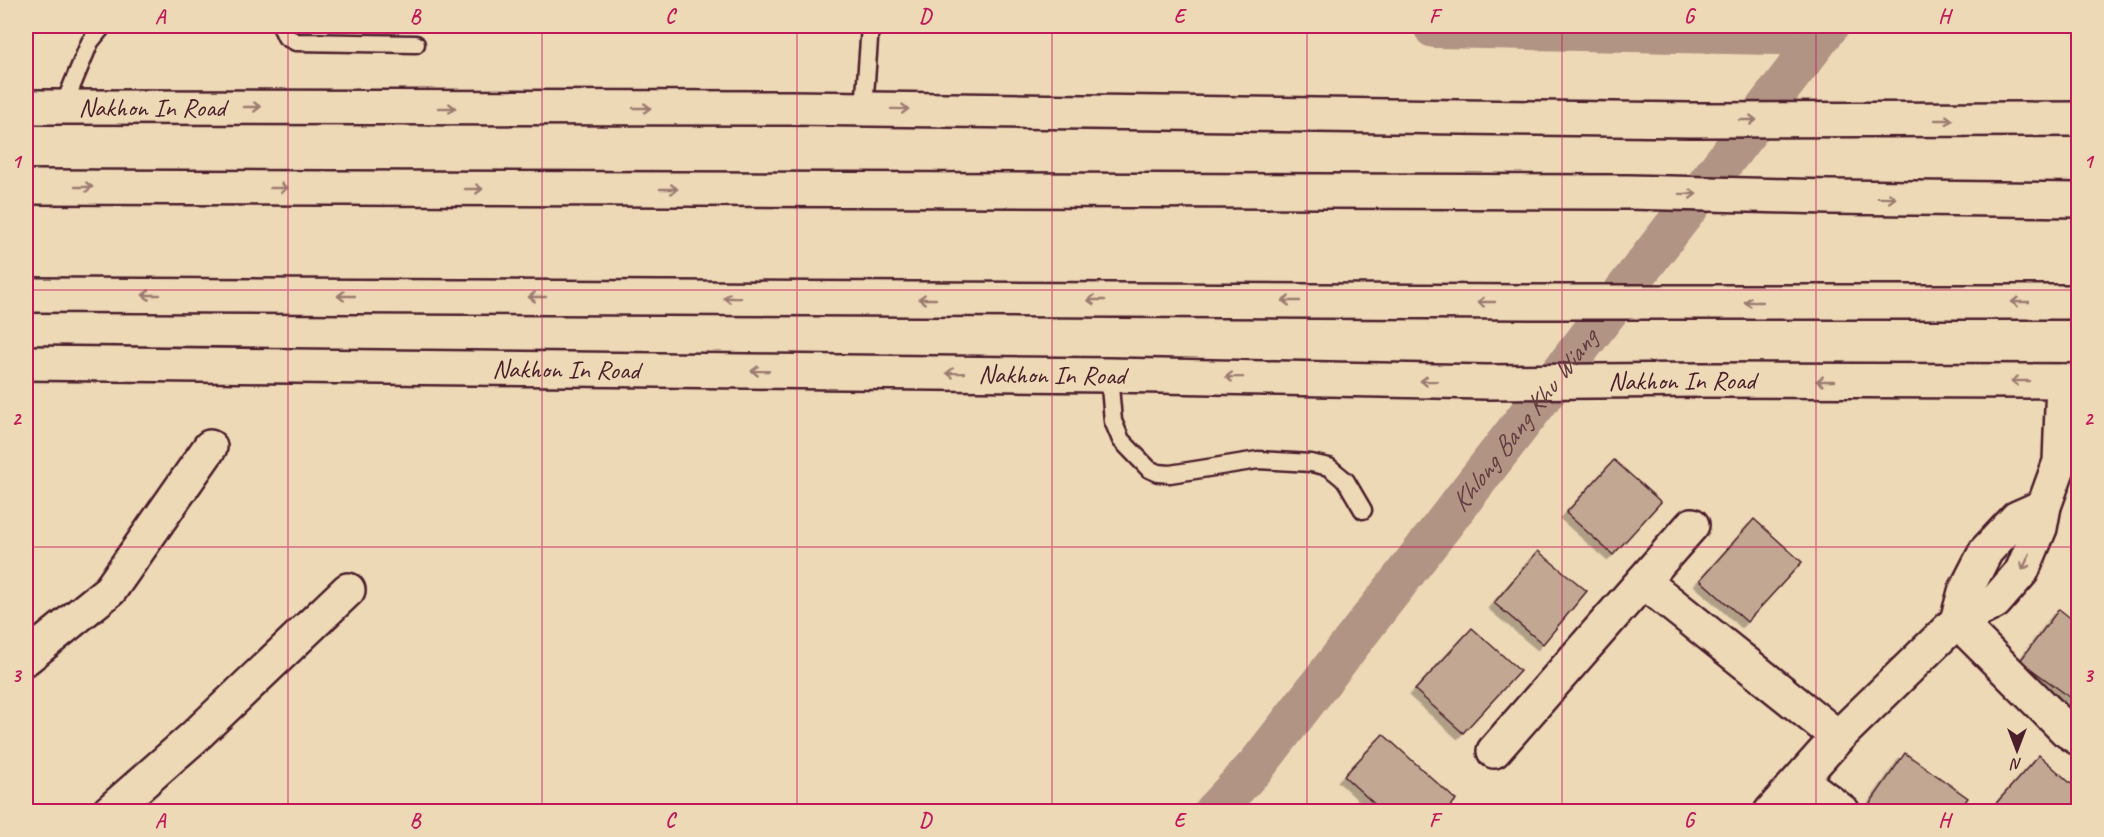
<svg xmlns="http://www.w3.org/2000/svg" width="2104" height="837" viewBox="0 0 2104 837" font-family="Caveat,sans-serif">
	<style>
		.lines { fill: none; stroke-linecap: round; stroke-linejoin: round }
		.canal { stroke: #b19483; stroke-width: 40 }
		.building { fill: #c2a892; stroke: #4a1f2b; stroke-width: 1.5; filter: url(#shadow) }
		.service-casing { stroke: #4a1f2b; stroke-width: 21 }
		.minor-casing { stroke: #4a1f2b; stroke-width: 38 }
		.secondary-casing { stroke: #4a1f2b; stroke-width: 38 }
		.primary-casing { stroke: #4a1f2b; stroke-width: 38 }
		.service { stroke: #eed9b7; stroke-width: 16 }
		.minor { stroke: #eed9b7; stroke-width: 33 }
		.secondary { stroke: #eed9b7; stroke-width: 33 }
		.primary { stroke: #eed9b7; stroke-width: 33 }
		.oneway { stroke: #9c7c71 }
		.grid { fill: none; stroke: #c2185b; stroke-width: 1.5; stroke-opacity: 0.55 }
		.labels { text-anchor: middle; stroke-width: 5; stroke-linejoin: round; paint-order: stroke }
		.street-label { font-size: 26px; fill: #4a1f2b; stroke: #eed9b7 }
		.water-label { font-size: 27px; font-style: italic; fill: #643c41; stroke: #eed9b7 }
		.neatline { fill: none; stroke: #c2185b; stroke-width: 2 }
		.grid-label { font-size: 20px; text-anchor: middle; font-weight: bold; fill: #c2185b }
	</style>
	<defs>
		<filter id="shadow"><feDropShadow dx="-5.5" dy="5.5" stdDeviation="0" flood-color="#0004"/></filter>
	</defs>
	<rect width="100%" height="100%" fill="#eed9b7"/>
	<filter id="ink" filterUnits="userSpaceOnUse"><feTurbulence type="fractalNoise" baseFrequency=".0167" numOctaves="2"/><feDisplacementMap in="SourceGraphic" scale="12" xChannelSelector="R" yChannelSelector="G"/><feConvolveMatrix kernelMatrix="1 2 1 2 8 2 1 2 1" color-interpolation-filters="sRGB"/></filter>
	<g filter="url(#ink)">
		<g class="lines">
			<g class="canal">
				<path d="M1433 26 1434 28 1821 36"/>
				<path id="s1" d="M1213 812 1257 765 1829 26"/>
			</g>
		</g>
		<g class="building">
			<path d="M1614 460 1661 502 1613 555 1566 513Z"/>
			<path d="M1754 519 1802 562 1747 622 1700 580Z"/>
			<path d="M1538 551 1587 591 1543 644 1494 603Z"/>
			<path d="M2059 609 2078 624V703L2020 661Z"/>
			<path d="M1472 628 1520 671 1463 733 1415 690Z"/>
			<path d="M1383 734 1456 800 1445 812H1383L1344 776Z"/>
			<path d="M1905 753 1968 798 1958 812H1875L1868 806Z"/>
			<path d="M2039 755 2078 790V806L2073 812H1994L1991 809Z"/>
		</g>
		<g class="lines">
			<g class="service-casing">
				<g id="service">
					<path d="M281 26 286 37 296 42 416 44"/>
					<path d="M63 107 90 42 103 26"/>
					<path d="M864 109 870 26"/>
					<path d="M1109 375 1113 421 1121 440 1149 469 1158 473 1170 474 1258 460 1311 463 1329 467 1346 481 1363 510"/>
				</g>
			</g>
			<g class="minor-casing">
				<g id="minor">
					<path d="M1643 581 1838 737"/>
					<path d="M1957 621 2066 730 2078 738"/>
					<path d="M1957 621 1965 592 1986 551 2017 518 2044 506"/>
					<path d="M26 658 110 590 210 447"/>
					<path d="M1494 751 1692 525"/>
					<path d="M1801 780 1843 812"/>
					<path d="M109 812 193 738 348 590"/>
					<path d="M1771 812 1838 737 1957 621 1995 602 2022 571 2040 528 2044 506 2060 462 2063 381"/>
				</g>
			</g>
			<g class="secondary-casing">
				<g id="secondary">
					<path id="s2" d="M26 107 791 108 1690 120 2078 119"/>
					<path id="s3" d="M26 363 1109 375 1487 382 1703 380 2078 381"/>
				</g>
			</g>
			<g class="primary-casing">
				<g id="primary">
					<path d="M26 187 1629 192 1829 197 2078 200"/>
					<path d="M26 295 1544 302H2078"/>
				</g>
			</g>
			<use href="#service" class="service"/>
			<use href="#minor" class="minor"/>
			<use href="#secondary" class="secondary"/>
			<use href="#primary" class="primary"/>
		</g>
		<defs><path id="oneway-shaft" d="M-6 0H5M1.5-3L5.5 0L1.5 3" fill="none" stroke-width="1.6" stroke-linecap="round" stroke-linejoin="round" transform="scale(1.5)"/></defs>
		<g class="oneway">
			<use href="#oneway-shaft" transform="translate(252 107)"/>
			<use href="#oneway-shaft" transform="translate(447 108)"/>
			<use href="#oneway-shaft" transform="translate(642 108)"/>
			<use href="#oneway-shaft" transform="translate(900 109) rotate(1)"/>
			<use href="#oneway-shaft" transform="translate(1748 120)"/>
			<use href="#oneway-shaft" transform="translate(1944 120)"/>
			<use href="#oneway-shaft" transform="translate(84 187)"/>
			<use href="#oneway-shaft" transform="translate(279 188)"/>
			<use href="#oneway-shaft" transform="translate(474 189)"/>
			<use href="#oneway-shaft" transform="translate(669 189)"/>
			<use href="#oneway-shaft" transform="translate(1688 194) rotate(1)"/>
			<use href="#oneway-shaft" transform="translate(1887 198) rotate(1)"/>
			<use href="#oneway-shaft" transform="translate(151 295) rotate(-180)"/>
			<use href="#oneway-shaft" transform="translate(346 296) rotate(-180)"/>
			<use href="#oneway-shaft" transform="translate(537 297) rotate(-180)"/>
			<use href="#oneway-shaft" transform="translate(732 298) rotate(-180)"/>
			<use href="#oneway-shaft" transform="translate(927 299) rotate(-180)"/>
			<use href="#oneway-shaft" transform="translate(1096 300) rotate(-180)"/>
			<use href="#oneway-shaft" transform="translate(1291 301) rotate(-180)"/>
			<use href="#oneway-shaft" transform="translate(1486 302) rotate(-180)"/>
			<use href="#oneway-shaft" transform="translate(1753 302) rotate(-180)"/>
			<use href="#oneway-shaft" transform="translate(2020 302) rotate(180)"/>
			<use href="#oneway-shaft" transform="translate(760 371) rotate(-179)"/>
			<use href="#oneway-shaft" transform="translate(955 373) rotate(-179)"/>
			<use href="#oneway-shaft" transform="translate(1234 377) rotate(-179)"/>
			<use href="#oneway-shaft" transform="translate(1429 381) rotate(-179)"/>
			<use href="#oneway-shaft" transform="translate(1825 381) rotate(-180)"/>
			<use href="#oneway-shaft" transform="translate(2020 381) rotate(-180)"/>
			<use href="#oneway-shaft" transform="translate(2026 562) rotate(114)"/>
		</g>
	</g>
	<path class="grid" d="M288 26V812M542 26V812M797 26V812M1052 26V812M1307 26V812M1562 26V812M1816 26V812M26 290H2078M26 547H2078"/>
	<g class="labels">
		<g class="street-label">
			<text dy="9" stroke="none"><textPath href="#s2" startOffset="126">Nakhon In Road</textPath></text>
			<text dy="9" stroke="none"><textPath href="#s3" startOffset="540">Nakhon In Road</textPath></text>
			<text dy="9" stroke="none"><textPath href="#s3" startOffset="1026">Nakhon In Road</textPath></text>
			<text dy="9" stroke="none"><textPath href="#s3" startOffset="1656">Nakhon In Road</textPath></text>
		</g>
		<g class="water-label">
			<text dy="9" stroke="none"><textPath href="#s1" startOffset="500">Khlong Bang Khu Wiang</textPath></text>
		</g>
	</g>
	<rect width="2104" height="837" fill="none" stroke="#eed9b7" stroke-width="66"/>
	<g transform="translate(2017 750) rotate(180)" stroke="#eed9b7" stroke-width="4.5" paint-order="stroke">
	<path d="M0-4.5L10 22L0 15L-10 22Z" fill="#4a1f2b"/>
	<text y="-9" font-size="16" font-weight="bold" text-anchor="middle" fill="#4a1f2b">N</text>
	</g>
	<rect x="33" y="33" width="2038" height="771" class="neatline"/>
	<g class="grid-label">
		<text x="160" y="23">A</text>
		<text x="415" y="23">B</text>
		<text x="670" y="23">C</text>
		<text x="925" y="23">D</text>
		<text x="1179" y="23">E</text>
		<text x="1434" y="23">F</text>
		<text x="1689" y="23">G</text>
		<text x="1944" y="23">H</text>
		<text x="16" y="168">1</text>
		<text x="2088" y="168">1</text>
		<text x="16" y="425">2</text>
		<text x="2088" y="425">2</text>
		<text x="16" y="682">3</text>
		<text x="2088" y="682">3</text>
		<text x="160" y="827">A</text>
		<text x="415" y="827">B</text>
		<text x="670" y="827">C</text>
		<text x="925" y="827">D</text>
		<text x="1179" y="827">E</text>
		<text x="1434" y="827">F</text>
		<text x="1689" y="827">G</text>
		<text x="1944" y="827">H</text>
	</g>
</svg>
